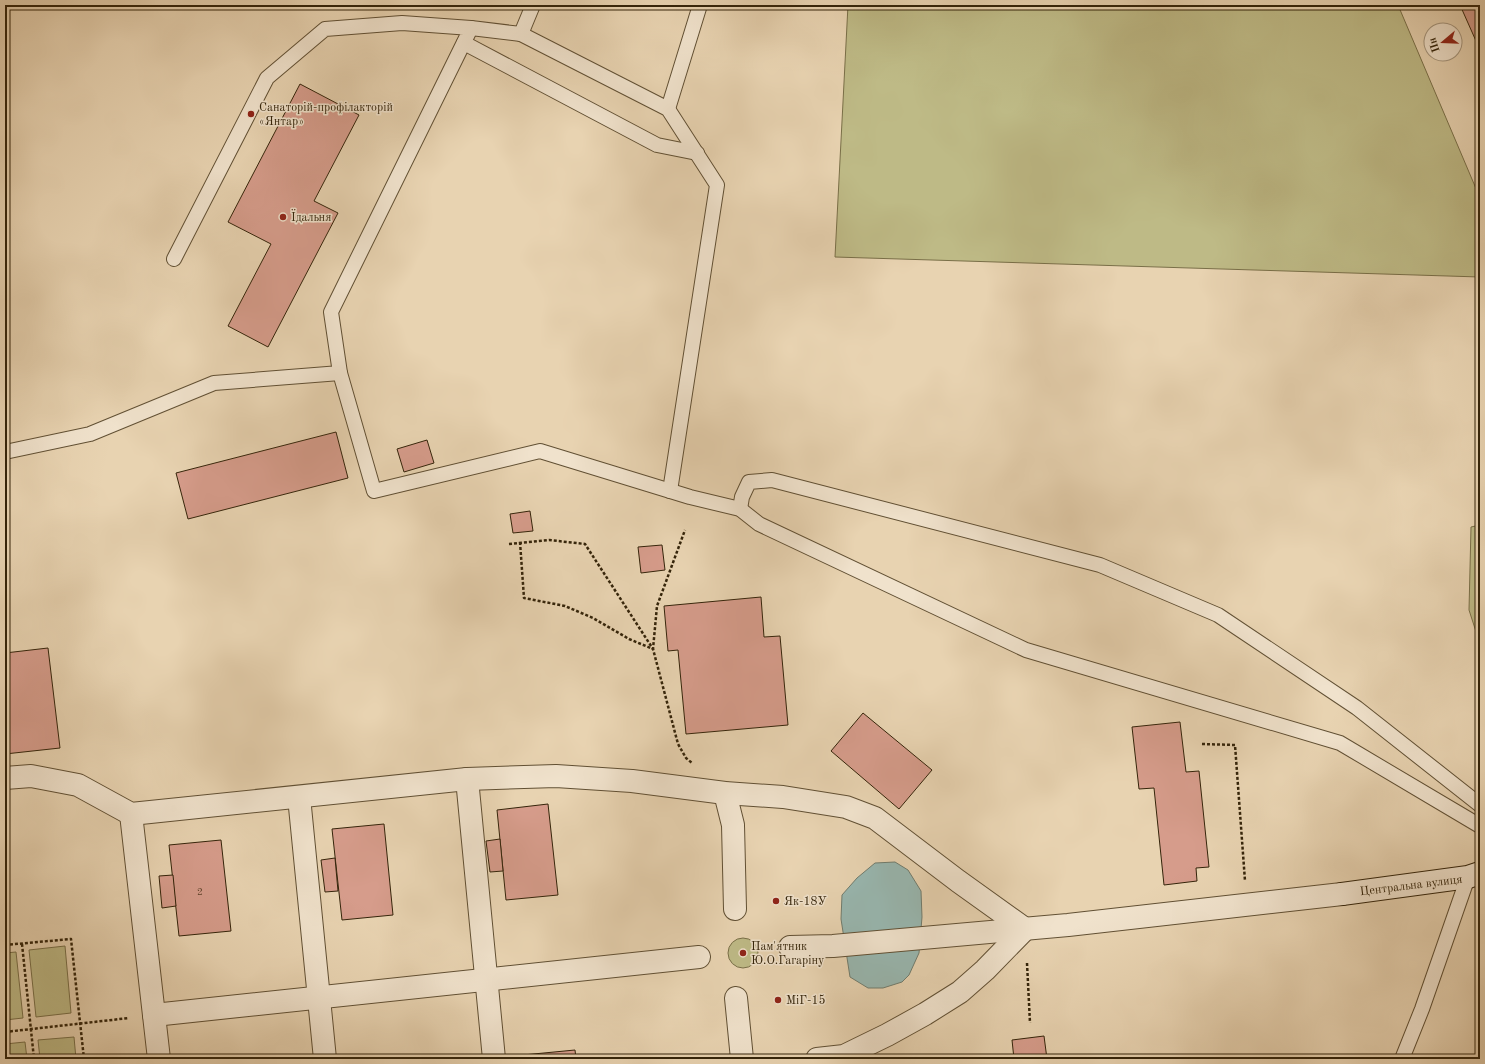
<svg xmlns="http://www.w3.org/2000/svg" width="1485" height="1064" viewBox="0 0 1485 1064" font-family="'Old Standard TT',serif">
	<style>
		.green { fill: #beba86; stroke: #796f48 }
		.water { fill: #98b7b0; stroke: #707c6e }
		.building { fill: #d69c8b; stroke: #34240a }
		.lines { fill: none; stroke-linecap: round; stroke-linejoin: round }
		.lane-casing { stroke: #615034; stroke-width: 16 }
		.street-casing { stroke: #615034; stroke-width: 24 }
		.secondary-casing { stroke: #34240a; stroke-width: 24 }
		.path { stroke: #34240a; stroke-width: 2.5; stroke-dasharray: 3 2; stroke-linecap: butt }
		.lane { stroke: #f0e2cc; stroke-width: 14 }
		.street { stroke: #f0e2cc; stroke-width: 22 }
		.secondary { stroke: #f0e2cc; stroke-width: 22 }
		.poi-dot { fill: #8f2418; stroke: #f0e2cc; stroke-width: 1.5 }
		.labels { text-anchor: middle; stroke-width: 3; stroke-linejoin: round; paint-order: stroke }
		.number-label { font-size: 10px; fill: #5c422a }
		.poi-label { font-size: 12px; fill: #34240a; stroke: #f0e2cc; text-anchor: start }
		.street-label { font-size: 12px; fill: #34240a; stroke: #f0e2cc }
	</style>
	<rect width="100%" height="100%" fill="#e8d3b1"/>
	<filter id="stains"><feTurbulence type="fractalNoise" baseFrequency=".005" numOctaves="4"/><feColorMatrix values="0 0 0 0 .2 0 0 0 0 .09 0 0 0 0 .02 0 0 0 .5 -.17"/></filter>
	<radialGradient id="worn" r=".72"><stop offset=".6" stop-color="#630" stop-opacity="0"/><stop offset="1" stop-color="#630" stop-opacity=".3"/></radialGradient>
	<g class="green">
		<path d="M848 5H1398L1480 198V277L835 257Z"/>
		<path d="M1480 525V644L1469 610 1471 527Z"/>
		<circle cx="743" cy="953" r="15"/>
		<path d="M65 946 71 1013 36 1017 29 950Z"/>
		<path d="M16 952 23 1018 5 1020V953Z"/>
		<path d="M74 1037 76 1059H40L38 1040Z"/>
		<path d="M25 1042 27 1059H5V1044Z"/>
	</g>
	<path class="water" d="M895 862 908 870 921 891 922 917 919 953 909 975 902 982 883 988H868L850 977 841 919 842 895 857 878 875 863Z"/>
	<g class="building">
		<path d="M1460 5H1480V50Z"/>
		<path d="M300 84 359 115 314 201 338 213 268 347 228 326 271 244 228 222Z"/>
		<path d="M336 432 348 478 188 519 176 473Z"/>
		<path d="M427 440 434 463 404 472 397 449Z"/>
		<path d="M530 511 533 531 513 533 510 514Z"/>
		<path d="M662 545 665 570 641 573 638 547Z"/>
		<path d="M761 597 764 637 780 636 788 725 686 734 678 650 668 651 664 606Z"/>
		<path d="M48 648 60 748 5 754V653Z"/>
		<path d="M863 713 932 770 899 809 831 751Z"/>
		<path d="M1180 722 1186 772 1199 771 1209 867 1196 868 1197 881 1164 885 1154 788 1139 789 1132 727Z"/>
		<path d="M548 804 558 895 506 900 497 810Z"/>
		<path d="M384 824 393 915 342 920 332 829Z"/>
		<path d="M500 839 503 871 490 872 486 841Z"/>
		<path d="M221 840 231 931 179 936 169 845Z"/>
		<path d="M335 858 338 891 325 892 321 860Z"/>
		<path d="M173 875 176 906 162 908 159 876Z"/>
		<path d="M1044 1036 1047 1059H1014L1012 1040Z"/>
		<path d="M575 1050 576 1059H523V1055Z"/>
	</g>
	<g class="lines">
		<g class="lane-casing">
			<g id="lane">
				<path d="M471 28 521 34 533 5"/>
				<path d="M521 34 668 109 717 185 670 491"/>
				<path d="M464 43 657 145 697 153"/>
				<path d="M668 109 700 5"/>
				<path d="M340 373 374 491 540 451 690 497 740 509 759 524 1026 650 1340 743 1480 826"/>
				<path d="M5 452 90 434 214 383 340 373 331 312 471 28 402 23 325 29 267 78 174 259"/>
				<path d="M740 509 742 497 749 482 772 480 1100 565 1218 615 1357 708 1480 805"/>
				<path d="M1402 1059 1422 1009 1468 877"/>
			</g>
		</g>
		<g class="street-casing">
			<g id="street">
				<path d="M5 778 31 776 78 785 131 814 467 779 556 776 632 781 725 793 783 797 846 807 875 818 958 881 1025 929 985 970 960 992 925 1014 887 1035 844 1056 817 1059"/>
				<path d="M467 779 494 1059"/>
				<path d="M725 793 733 825 735 909"/>
				<path d="M299 797 325 1059"/>
				<path d="M131 814 159 1059"/>
				<path d="M790 947 833 946 1068 925 1342 894"/>
				<path d="M736 998 742 1059"/>
				<path d="M154 1015 699 957"/>
			</g>
		</g>
		<g class="secondary-casing">
			<path id="secondary" d="M1342 894 1468 877 1480 873"/>
		</g>
		<g class="path">
			<path d="M520 542 524 598 565 606 593 618 629 639 653 649 657 606 685 530"/>
			<path d="M509 544 549 540 585 544 653 649 678 744 686 758 692 763"/>
			<path d="M1202 744 1235 745 1245 881"/>
			<path d="M22 944 34 1059"/>
			<path d="M5 945 71 939 84 1059"/>
			<path d="M1027 963 1030 1023"/>
			<path d="M5 1032 129 1018"/>
		</g>
		<use href="#lane" class="lane"/>
		<use href="#street" class="street"/>
		<use href="#secondary" class="secondary"/>
	</g>
	<g class="poi-dot">
		<circle cx="251" cy="114" r="4"/>
		<circle cx="283" cy="217" r="4"/>
		<circle cx="776" cy="901" r="4"/>
		<circle cx="743" cy="953" r="4"/>
		<circle cx="778" cy="1000" r="4"/>
	</g>
	<g class="labels">
		<g class="number-label">
			<text x="200" y="895">2</text>
		</g>
		<g class="poi-label">
			<text x="259" y="111">Санаторій-профілакторій<tspan x="259" dy="14">«Янтар»</tspan></text>
			<text x="291" y="221">Їдальня</text>
			<text x="784" y="905">Як-18У</text>
			<text x="751" y="950">Пам'ятник<tspan x="751" dy="14">Ю.O.Гагаріну</tspan></text>
			<text x="786" y="1004">МіГ-15</text>
		</g>
		<g class="street-label">
			<text transform="translate(1411 885) rotate(-7)" y="4">Центральна вулиця</text>
		</g>
	</g>
	<rect width="1485" height="1064" fill="none" stroke="#e8d3b1" stroke-width="20"/>
	<rect x="6" y="6" width="1473" height="1052" fill="none" stroke="#34240a" stroke-width="2"/>
	<rect x="10" y="10" width="1465" height="1044" fill="none" stroke="#34240a"/>
	<g transform="translate(1443 42) rotate(251)"><circle r="19" fill="#f0e2cc" stroke="#a5967e"/>
	<path d="M0-3L7 15L0 10L-7 15Z" fill="#8f2418"/>
	<text y="-6" font-size="11" font-weight="bold" text-anchor="middle" fill="#34240a">Пн</text>
	</g>
	<rect width="100%" height="100%" filter="url(#stains)"/>
	<rect width="100%" height="100%" fill="url(#worn)"/>
</svg>
